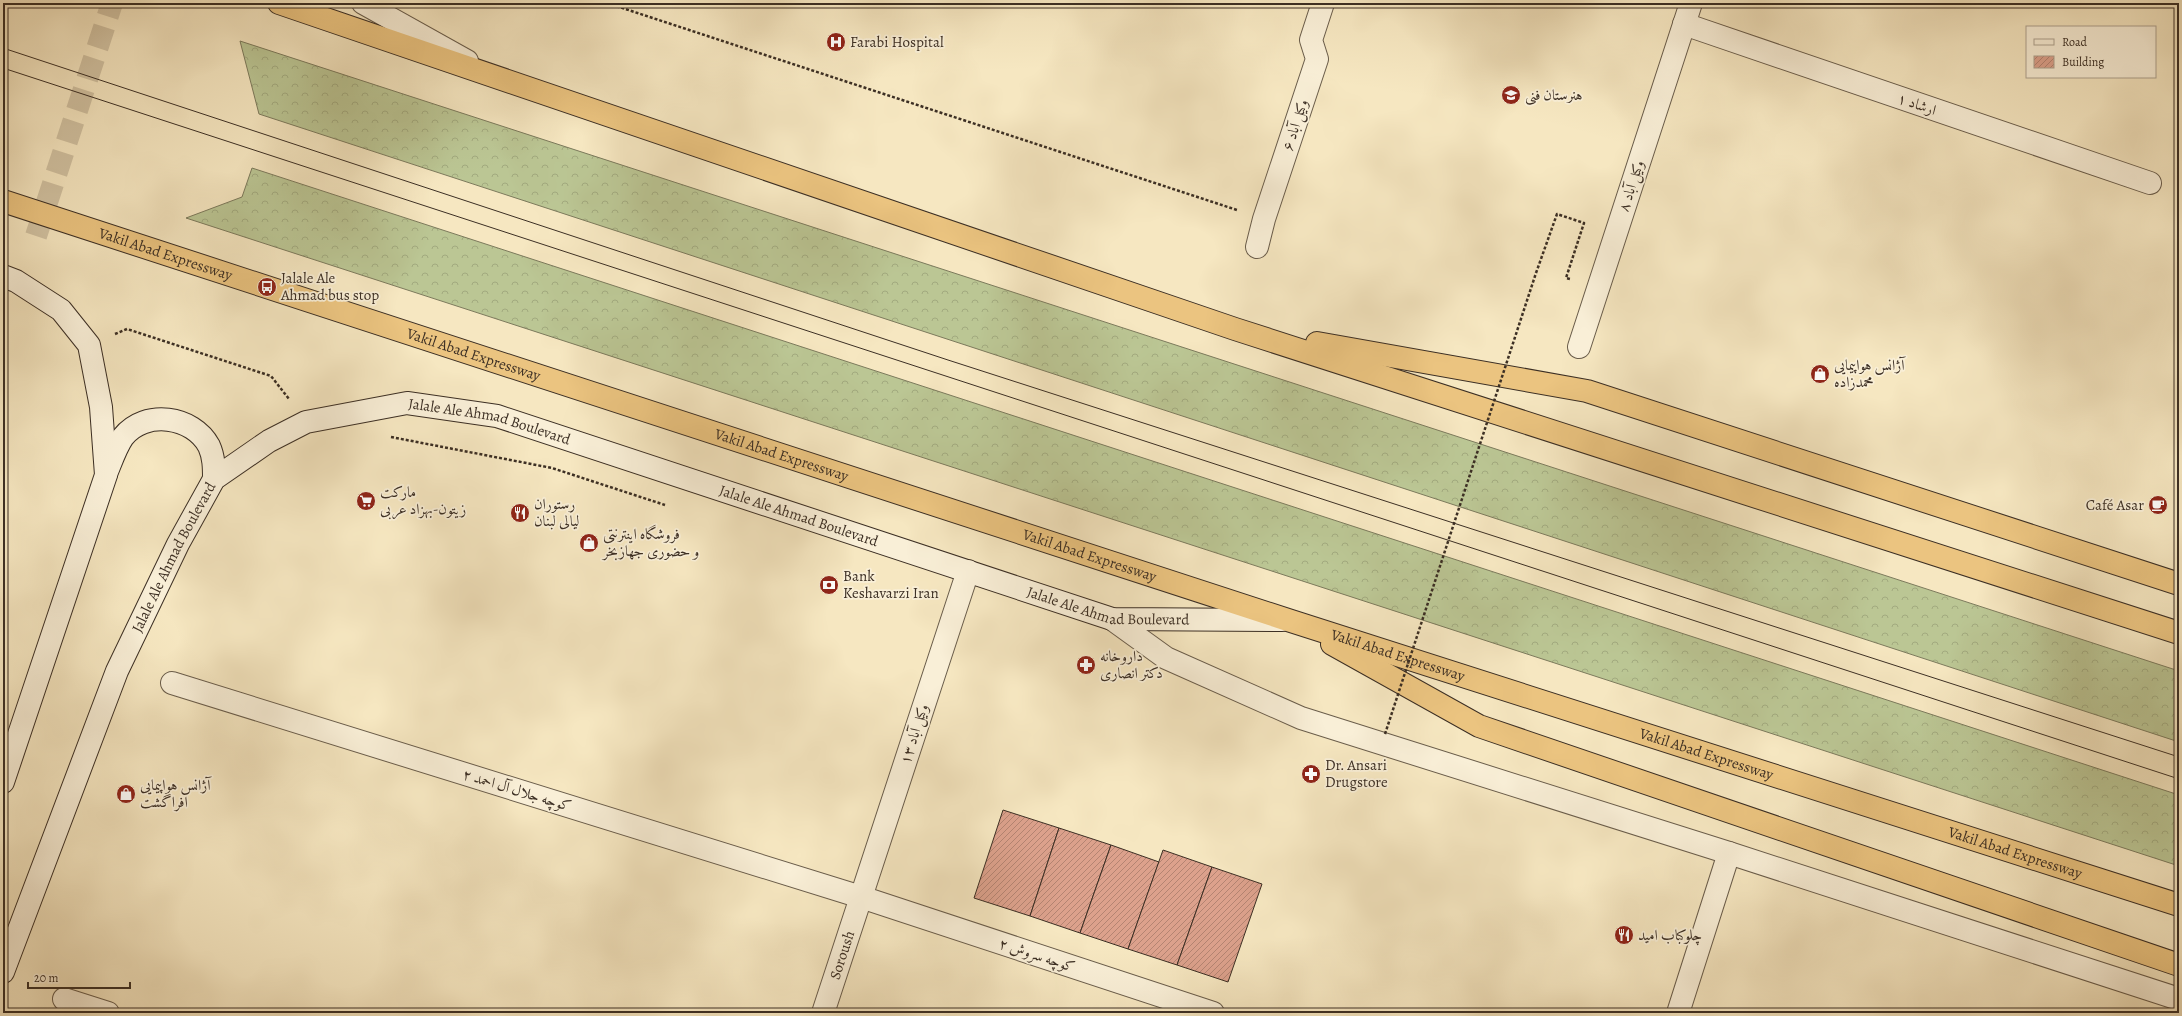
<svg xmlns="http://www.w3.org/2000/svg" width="2182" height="1016" viewBox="0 0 2182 1016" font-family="Alegreya,Amiri,serif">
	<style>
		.forest { fill: url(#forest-crowns); stroke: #7c7a5c }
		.building { fill: url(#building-hatch); stroke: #3c2f24 }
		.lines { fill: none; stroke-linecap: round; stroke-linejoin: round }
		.pedestrian-tunnel { stroke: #d1c2a2; stroke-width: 22; stroke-dasharray: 22 11; stroke-linecap: butt }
		.minor-casing { stroke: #6a5d4b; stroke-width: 24 }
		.tertiary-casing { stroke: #6a5d4b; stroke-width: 24 }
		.secondary-casing { stroke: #3c2f24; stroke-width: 24 }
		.trunk-casing { stroke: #3c2f24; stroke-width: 24 }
		.path { stroke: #3c2f24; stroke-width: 2.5; stroke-dasharray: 3 2; stroke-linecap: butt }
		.minor { stroke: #f9efd7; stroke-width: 22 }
		.tertiary { stroke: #f9efd7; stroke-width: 22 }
		.secondary { stroke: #f9efd7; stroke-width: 22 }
		.trunk { stroke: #ebc480; stroke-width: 22 }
		.tram { stroke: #3c2f24; stroke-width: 1 }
		.path-bridge { stroke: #3c2f24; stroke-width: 2.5; stroke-dasharray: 3 2; stroke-linecap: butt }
		.labels { text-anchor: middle; stroke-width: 3.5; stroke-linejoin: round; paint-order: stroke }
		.poi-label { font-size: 15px; fill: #3c2f24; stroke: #f9efd7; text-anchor: start }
		.street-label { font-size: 15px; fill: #3c2f24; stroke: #f9efd7 }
	</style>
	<defs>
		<pattern id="forest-crowns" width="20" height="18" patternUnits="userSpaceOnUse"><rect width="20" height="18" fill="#bbc694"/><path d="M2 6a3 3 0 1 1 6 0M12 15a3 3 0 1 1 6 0" fill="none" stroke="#a2aa7f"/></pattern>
		<pattern id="building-hatch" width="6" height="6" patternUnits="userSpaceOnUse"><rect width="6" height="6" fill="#dca18c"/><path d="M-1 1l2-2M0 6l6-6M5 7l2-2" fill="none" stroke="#b48472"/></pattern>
	</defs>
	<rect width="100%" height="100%" fill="#f6e7c1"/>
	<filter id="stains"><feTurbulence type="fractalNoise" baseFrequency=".005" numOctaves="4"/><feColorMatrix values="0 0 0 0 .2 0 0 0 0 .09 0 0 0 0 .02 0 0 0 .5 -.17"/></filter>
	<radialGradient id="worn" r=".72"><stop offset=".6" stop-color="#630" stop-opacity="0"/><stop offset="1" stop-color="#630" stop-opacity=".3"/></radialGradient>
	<g class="forest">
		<path d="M240 41 2179 671V742L259 114Z"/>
		<path d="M252 168 2179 795V866L186 218 242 197Z"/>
	</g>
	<g class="building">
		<path d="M1003 810 1059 828 1030 916 974 898Z"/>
		<path d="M1059 828 1111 845 1080 933 1030 916Z"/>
		<path d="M1111 845 1159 862 1128 949 1080 933Z"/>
		<path d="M1163 850 1212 867 1177 965 1128 949Z"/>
		<path d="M1212 867 1262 884 1228 982 1177 965Z"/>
	</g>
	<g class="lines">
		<path class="pedestrian-tunnel" d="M36 236 112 3"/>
		<g class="minor-casing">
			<g id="minor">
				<path d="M1684 24 2150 183"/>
				<path d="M1257 247 1264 219 1317 59 1311 40 1323 3"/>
				<path d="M1579 347 1691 3"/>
				<path d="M1112 619 1166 658 1301 718 1729 853 2179 999"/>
				<path d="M172 683 861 897 1213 1013"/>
				<path d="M64 999 108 1013"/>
				<path id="s1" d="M823 1013 968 571"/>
				<path d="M1678 1013 1729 853"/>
			</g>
		</g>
		<g class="tertiary-casing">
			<path id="tertiary" d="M363 3 467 61"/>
		</g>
		<g class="secondary-casing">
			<g id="secondary">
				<path d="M3 276 16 281 61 310 89 345 101 407 106 475 3 782"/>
				<path d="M106 474C111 462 116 447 123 437 145 409 193 416 209 446 214 457 214 468 214 479"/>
				<path id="s2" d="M3 972 117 671 178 544 214 479 269 441 306 422 407 403 497 416 1112 619 1282 620"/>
			</g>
		</g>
		<g class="trunk-casing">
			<g id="trunk">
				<path d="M279 3 1235 329 2179 633"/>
				<path id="s3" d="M3 201 1291 621 2179 905"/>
				<path d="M1317 343 1587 391 2179 584"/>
				<path d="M1332 644 1479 726 2179 965"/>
			</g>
		</g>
		<g class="path">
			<path d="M607 3 1237 210"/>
			<path d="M1536 273 1557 214 1584 223 1566 278 1570 279"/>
			<path d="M115 334 127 329 271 376 289 399"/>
			<path d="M391 437 552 468 665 505"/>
		</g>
		<use href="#minor" class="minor"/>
		<use href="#tertiary" class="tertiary"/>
		<use href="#secondary" class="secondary"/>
		<use href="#trunk" class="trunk"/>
		<g class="tram">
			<path d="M3 48 948 360 2179 757"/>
			<path d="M3 68 2179 779"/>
		</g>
		<path class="path-bridge" d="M1385 734 1536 273"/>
	</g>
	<defs>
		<g id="hospital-disc" transform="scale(1)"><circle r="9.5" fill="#8f2418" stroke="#f9efd7"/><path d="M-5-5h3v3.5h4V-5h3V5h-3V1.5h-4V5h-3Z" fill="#fff"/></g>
		<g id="school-disc" transform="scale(1)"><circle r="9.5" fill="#8f2418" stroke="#f9efd7"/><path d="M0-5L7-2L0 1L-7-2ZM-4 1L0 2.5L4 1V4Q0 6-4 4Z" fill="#fff"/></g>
		<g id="bus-disc" transform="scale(1)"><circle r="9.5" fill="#8f2418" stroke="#f9efd7"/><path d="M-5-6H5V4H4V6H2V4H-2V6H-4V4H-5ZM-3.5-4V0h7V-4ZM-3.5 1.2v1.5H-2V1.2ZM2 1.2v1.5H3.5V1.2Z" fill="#fff"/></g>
		<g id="shop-disc" transform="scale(1)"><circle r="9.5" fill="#8f2418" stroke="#f9efd7"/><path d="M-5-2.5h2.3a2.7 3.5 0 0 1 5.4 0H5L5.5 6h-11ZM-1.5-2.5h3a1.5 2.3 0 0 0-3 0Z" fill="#fff"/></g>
		<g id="supermarket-disc" transform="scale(1)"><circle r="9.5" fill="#8f2418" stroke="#f9efd7"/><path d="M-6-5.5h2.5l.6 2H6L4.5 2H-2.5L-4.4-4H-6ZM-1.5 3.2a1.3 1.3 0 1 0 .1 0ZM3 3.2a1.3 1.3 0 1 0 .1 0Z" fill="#fff"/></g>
		<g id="cafe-disc" transform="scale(1)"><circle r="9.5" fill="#8f2418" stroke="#f9efd7"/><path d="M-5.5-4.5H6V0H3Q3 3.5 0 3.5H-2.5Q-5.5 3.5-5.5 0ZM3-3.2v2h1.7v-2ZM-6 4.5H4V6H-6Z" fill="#fff"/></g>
		<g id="restaurant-disc" transform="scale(1)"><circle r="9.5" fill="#8f2418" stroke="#f9efd7"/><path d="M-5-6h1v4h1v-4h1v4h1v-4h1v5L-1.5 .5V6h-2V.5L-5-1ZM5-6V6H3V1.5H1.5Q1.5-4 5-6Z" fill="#fff"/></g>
		<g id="bank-disc" transform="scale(1)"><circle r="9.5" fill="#8f2418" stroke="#f9efd7"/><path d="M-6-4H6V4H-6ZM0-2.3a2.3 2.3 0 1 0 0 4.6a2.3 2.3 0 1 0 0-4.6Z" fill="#fff"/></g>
		<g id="pharmacy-disc" transform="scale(1)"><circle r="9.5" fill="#8f2418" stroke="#f9efd7"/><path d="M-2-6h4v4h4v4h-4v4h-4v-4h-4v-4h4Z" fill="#fff"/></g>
	</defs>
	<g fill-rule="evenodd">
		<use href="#hospital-disc" x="836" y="42"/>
		<use href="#school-disc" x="1511" y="95"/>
		<use href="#bus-disc" x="267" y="287"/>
		<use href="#shop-disc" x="1820" y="374"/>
		<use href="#supermarket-disc" x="366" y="501"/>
		<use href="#cafe-disc" x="2158" y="505"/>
		<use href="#restaurant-disc" x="520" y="513"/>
		<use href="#shop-disc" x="589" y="543"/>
		<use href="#bank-disc" x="829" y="585"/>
		<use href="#pharmacy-disc" x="1086" y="665"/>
		<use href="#pharmacy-disc" x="1311" y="774"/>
		<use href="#shop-disc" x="126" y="794"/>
		<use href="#restaurant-disc" x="1624" y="935"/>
	</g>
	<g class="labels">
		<g class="poi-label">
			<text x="850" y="47">Farabi Hospital</text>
			<text x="1525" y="100">هنرستان فنی</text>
			<text x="281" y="283">Jalale Ale<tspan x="281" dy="17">Ahmad bus stop</tspan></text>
			<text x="1834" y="370">آژانس هواپیمایی<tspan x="1834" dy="17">محمدزاده</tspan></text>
			<text x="380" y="497">مارکت<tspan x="380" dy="17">زیتون-بهزاد عربی</tspan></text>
			<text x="534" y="509">رستوران<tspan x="534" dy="17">لیالی لبنان</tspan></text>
			<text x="2144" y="510" text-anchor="end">Café Asar</text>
			<text x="603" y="539">فروشگاه اینترنتی<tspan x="603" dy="17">و حضوری جهازبخر</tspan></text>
			<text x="843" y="581">Bank<tspan x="843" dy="17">Keshavarzi Iran</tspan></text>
			<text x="1100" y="661">داروخانه<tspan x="1100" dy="17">دکتر انصاری</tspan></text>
			<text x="1325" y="770">Dr. Ansari<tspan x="1325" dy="17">Drugstore</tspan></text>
			<text x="140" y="790">آژانس هواپیمایی<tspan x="140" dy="17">افراگشت</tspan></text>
			<text x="1638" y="940">چلوکباب امید</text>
		</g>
		<g class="street-label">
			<text transform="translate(1917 104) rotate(19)" y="5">ارشاد ۱</text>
			<text transform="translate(1295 125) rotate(-72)" y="5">۶ وکیل آباد</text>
			<text transform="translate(1631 186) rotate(-72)" y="5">۸ وکیل آباد</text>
			<text dy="5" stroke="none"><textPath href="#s3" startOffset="171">Vakil Abad Expressway</textPath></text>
			<text dy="5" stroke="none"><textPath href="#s3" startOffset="495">Vakil Abad Expressway</textPath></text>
			<text dy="5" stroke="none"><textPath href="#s2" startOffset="833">Jalale Ale Ahmad Boulevard</textPath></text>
			<text dy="5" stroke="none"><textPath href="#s3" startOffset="819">Vakil Abad Expressway</textPath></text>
			<text dy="5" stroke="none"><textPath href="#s2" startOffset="1157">Jalale Ale Ahmad Boulevard</textPath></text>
			<text dy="5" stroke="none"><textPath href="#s3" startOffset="1143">Vakil Abad Expressway</textPath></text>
			<text dy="5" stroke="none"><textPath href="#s2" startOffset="449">Jalale Ale Ahmad Boulevard</textPath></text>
			<text dy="5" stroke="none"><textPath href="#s2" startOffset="1481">Jalale Ale Ahmad Boulevard</textPath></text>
			<text dy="5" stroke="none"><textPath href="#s3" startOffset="1467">Vakil Abad Expressway</textPath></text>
			<text transform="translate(914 734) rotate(-72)" y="5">۱۳ وکیل آباد</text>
			<text dy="5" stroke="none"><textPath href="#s3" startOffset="1791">Vakil Abad Expressway</textPath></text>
			<text transform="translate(517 790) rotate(17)" y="5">کوچه جلال آل احمد ۲</text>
			<text dy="5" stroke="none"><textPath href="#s3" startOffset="2115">Vakil Abad Expressway</textPath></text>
			<text dy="5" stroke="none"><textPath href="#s1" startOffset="61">Soroush</textPath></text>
			<text transform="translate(1037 955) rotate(18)" y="5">کوچه سروش ۲</text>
		</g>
	</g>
	<rect width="2182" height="1016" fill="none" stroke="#f6e7c1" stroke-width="16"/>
	<rect x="4" y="4" width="2174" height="1008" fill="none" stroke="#3c2f24" stroke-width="2"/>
	<rect x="8" y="8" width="2166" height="1000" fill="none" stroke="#3c2f24"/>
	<rect x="2026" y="26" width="130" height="52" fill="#f9efd7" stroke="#ada28f"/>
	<rect x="2034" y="39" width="20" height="6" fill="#f9efd7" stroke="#ada28f"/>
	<text x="2062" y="46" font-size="12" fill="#3c2f24">Road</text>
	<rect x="2034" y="56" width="20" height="12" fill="url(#building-hatch)" stroke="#ada28f"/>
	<text x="2062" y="66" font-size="12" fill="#3c2f24">Building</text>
	<path d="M28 982v6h102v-6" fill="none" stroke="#3c2f24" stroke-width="2"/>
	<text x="34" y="982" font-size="12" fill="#3c2f24" stroke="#f9efd7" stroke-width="3" paint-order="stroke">20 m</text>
	<rect width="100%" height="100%" filter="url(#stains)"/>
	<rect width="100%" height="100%" fill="url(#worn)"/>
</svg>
